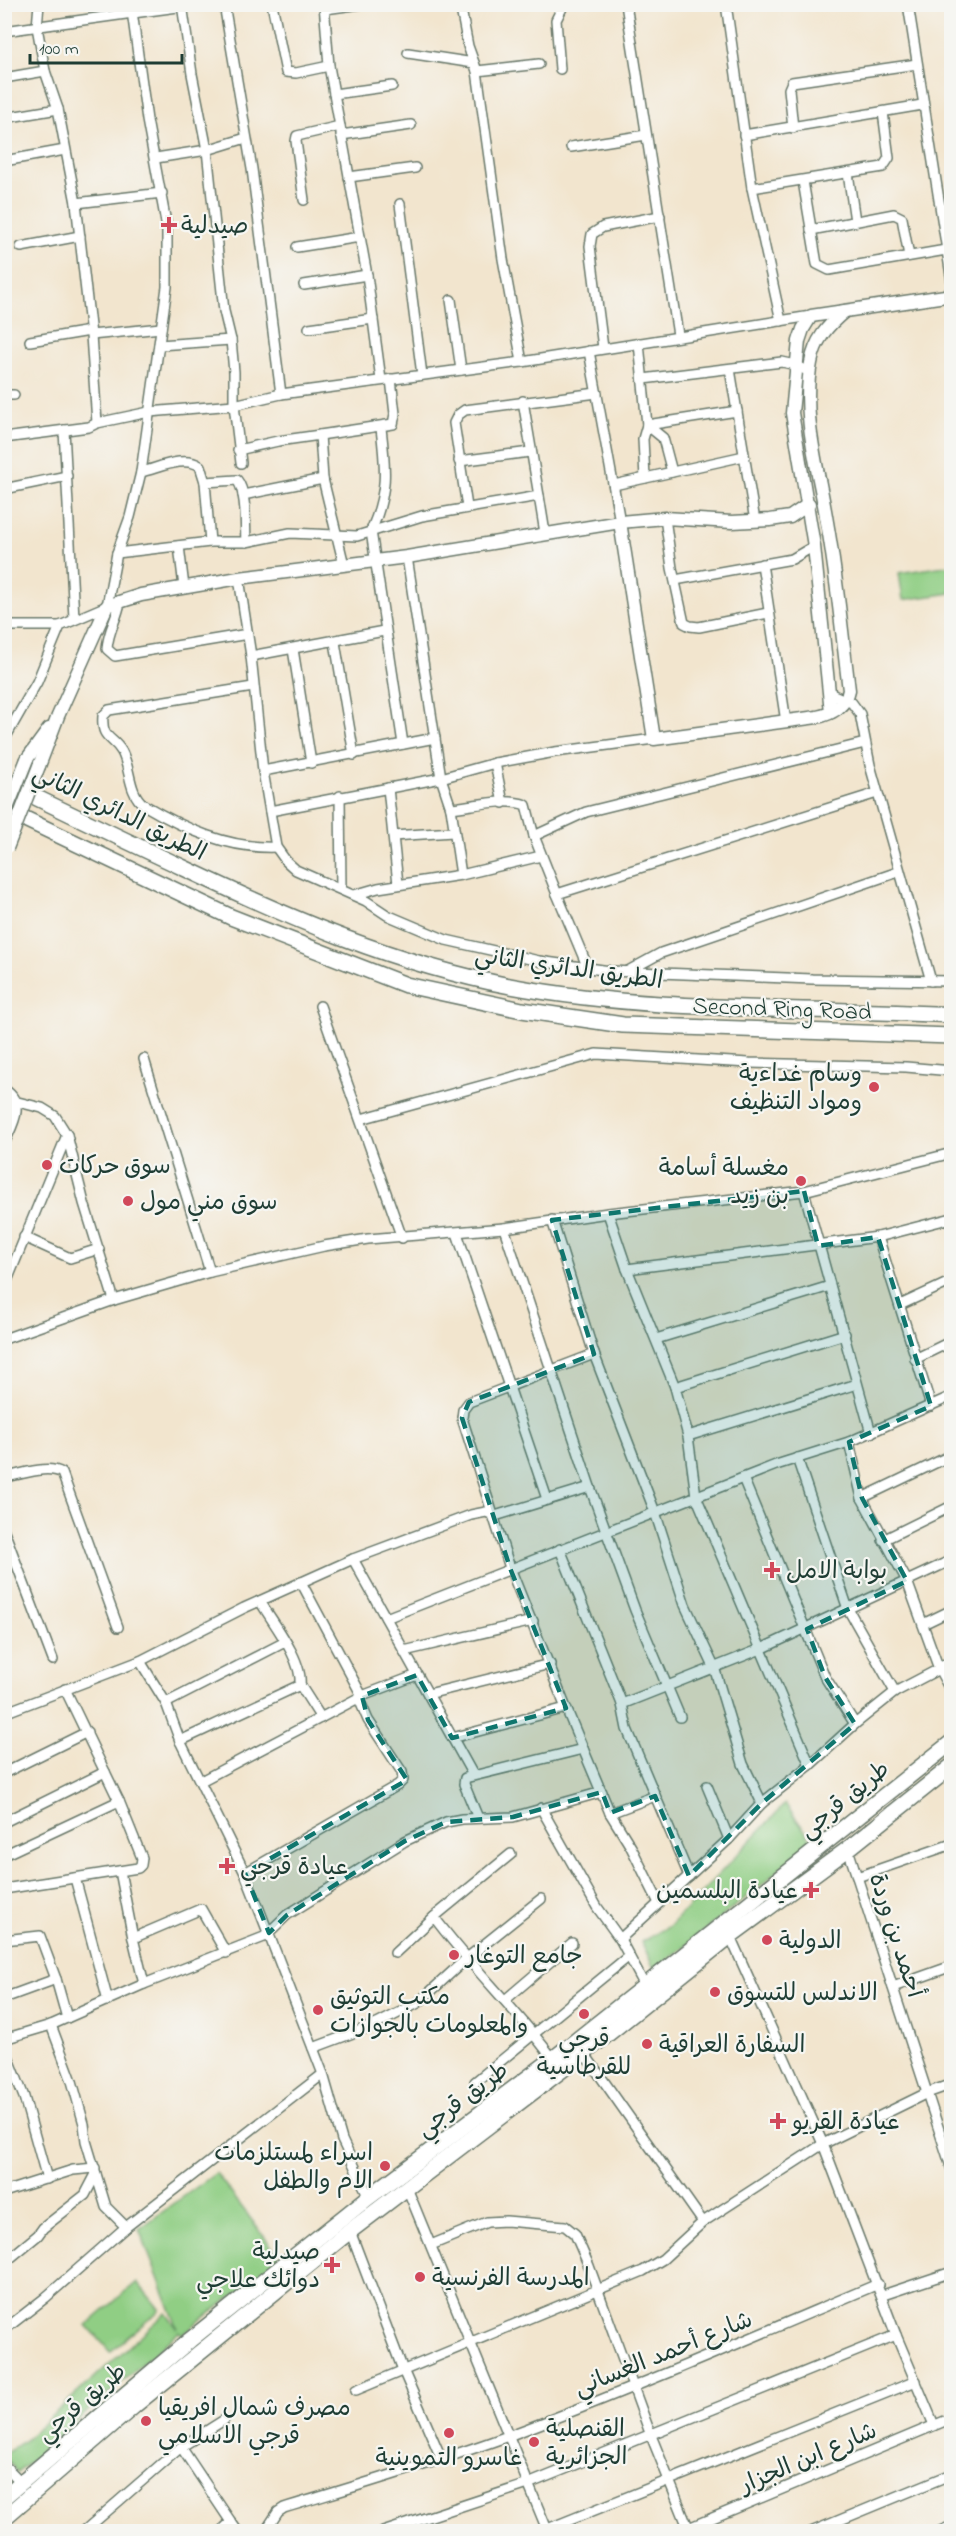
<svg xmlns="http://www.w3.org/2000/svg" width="956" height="2536" viewBox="0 0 956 2536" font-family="'Indie Flower','Playpen Sans Arabic',sans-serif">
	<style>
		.green { fill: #90ce84; stroke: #58865c; stroke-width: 1.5 }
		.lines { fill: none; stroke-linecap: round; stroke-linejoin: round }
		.minor-casing { stroke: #69786a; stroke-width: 12 }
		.tertiary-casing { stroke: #69786a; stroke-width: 15 }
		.trunk-casing { stroke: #69786a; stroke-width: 18 }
		.minor { stroke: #fff; stroke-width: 9 }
		.tertiary { stroke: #fff; stroke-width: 12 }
		.trunk { stroke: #fff; stroke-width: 15 }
		.tertiary-bridge-casing { stroke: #69786a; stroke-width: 15; stroke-linecap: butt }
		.tertiary-bridge { stroke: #fff; stroke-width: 12 }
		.marked { fill: #0f766e; fill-opacity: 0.2; stroke: #0f766e; stroke-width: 4.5; stroke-dasharray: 12 8; stroke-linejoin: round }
		.poi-dot { fill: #d1495b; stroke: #f6f6f2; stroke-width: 2 }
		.labels { text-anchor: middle; stroke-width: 4.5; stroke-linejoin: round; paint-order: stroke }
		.poi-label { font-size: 24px; fill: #1f3d34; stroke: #f6f6f2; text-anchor: start }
		.street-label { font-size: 24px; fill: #1f3d34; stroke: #f6f6f2 }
	</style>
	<rect width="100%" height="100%" fill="#f6f6f2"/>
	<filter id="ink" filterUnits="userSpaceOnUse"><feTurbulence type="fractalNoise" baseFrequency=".0167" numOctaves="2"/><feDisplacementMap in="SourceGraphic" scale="12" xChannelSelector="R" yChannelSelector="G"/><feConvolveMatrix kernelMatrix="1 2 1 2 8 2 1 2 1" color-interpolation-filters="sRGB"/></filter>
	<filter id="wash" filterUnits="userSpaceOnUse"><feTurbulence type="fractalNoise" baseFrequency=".008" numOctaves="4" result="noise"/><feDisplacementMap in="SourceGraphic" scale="24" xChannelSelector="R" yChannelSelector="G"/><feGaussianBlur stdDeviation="1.35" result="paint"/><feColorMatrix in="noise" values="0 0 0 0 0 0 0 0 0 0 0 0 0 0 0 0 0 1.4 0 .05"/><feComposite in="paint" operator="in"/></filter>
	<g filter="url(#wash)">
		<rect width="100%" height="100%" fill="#f2e5ce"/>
		<g class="green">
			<path d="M951 565V593L903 600 899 573Z"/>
			<path d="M785 1804 812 1840 763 1884 655 1970 641 1942 671 1925Z"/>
			<path d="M216 2173 282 2260 182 2334 179 2332 17 2473 4 2454 23 2442 166 2313 178 2329 139 2229Z"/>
			<path d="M137 2282 160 2310 110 2352 87 2325Z"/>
		</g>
	</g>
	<g filter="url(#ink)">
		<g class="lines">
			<g class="minor-casing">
				<g id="minor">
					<path d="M39 4 37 27 45 71 58 109 76 203 91 335 97 423"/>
					<path d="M182 4 192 74 207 150 224 311 231 340 234 372V405L241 463"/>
					<path d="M224 4 252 169 281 394"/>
					<path d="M272 4 286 72 296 73 329 66"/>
					<path d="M324 4 329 66 367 275 381 380"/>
					<path d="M460 4 468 46 477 71 503 259 522 362"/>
					<path d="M626 4 678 335"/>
					<path d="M726 4 752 188 781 321"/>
					<path d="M908 4 952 282"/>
					<path d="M325 9 361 4"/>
					<path d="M133 13 200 4"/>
					<path d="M4 31 133 13"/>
					<path d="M408 53 474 63"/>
					<path d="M560 69 556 20 564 4"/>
					<path d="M477 71 539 64"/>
					<path d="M4 78 45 71"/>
					<path d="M334 94 392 86"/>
					<path d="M4 118 58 109"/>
					<path d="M793 128 789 89 792 82 917 64"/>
					<path d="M341 135 411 125"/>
					<path d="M744 135 922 105"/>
					<path d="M571 147 646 135"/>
					<path d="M156 158 207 150 246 138"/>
					<path d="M4 161 65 150"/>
					<path d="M848 173 855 221"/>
					<path d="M349 177 415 168"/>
					<path d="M803 181 817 264 829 270 946 250"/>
					<path d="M752 188 883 167 889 158 883 112"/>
					<path d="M304 200 296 141 297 136 340 126"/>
					<path d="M76 203 162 193"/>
					<path d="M400 204 422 375"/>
					<path d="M811 230 894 214 902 218 909 256"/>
					<path d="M21 247 80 236"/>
					<path d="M297 247 360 237"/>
					<path d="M304 285 367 275"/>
					<path d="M451 300 461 370"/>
					<path d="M309 328 373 319"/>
					<path d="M91 335 161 328"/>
					<path d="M30 341 90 331"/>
					<path d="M639 343 647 425 643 439 645 478"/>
					<path d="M159 345 231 340"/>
					<path d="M603 348 590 246 592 234 603 227 660 216"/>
					<path d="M589 351 620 522"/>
					<path d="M730 369 755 521"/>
					<path d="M643 379 782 362 796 365 809 372"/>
					<path d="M4 395H14"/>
					<path d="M523 401 539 496"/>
					<path d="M647 425 737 411"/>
					<path d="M647 425 663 438 672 472"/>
					<path d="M381 428C386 470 388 492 371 531L403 744"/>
					<path d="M64 430 74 618"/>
					<path d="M320 435 393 424 395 414 391 379"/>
					<path d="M4 438 89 427 97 423 149 412 234 405 281 394 522 362 811 316"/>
					<path d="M238 450 278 441 320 435 323 479 344 565"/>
					<path d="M459 461 530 452"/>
					<path d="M141 472C159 468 184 455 200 466L205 482 237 480C247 492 245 526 246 542"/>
					<path d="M205 482 210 542"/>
					<path d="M614 485 744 456"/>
					<path d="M4 489 67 476"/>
					<path d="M243 495 323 479"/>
					<path d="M467 507 454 423 458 415 465 410 597 393"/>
					<path d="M665 518 672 568 684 623 690 626 699 627 768 613"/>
					<path d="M179 546 184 587"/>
					<path d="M117 553 210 542H246L290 533 357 536 422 516 539 496 545 533"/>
					<path d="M407 557 441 778 451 808 461 875"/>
					<path d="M762 564 786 722"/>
					<path d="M239 578 251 656 263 771 276 847 286 861 296 870 366 901 387 915 446 940 539 961 610 971 812 979 952 981"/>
					<path d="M675 580 792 559 814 546"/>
					<path d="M120 602C117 620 108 630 107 649L115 656 248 634"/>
					<path d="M4 628 11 626H60"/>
					<path d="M335 642 354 755"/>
					<path d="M293 649 311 763"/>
					<path d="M251 656 384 631"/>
					<path d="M253 687 109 710 103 716C101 740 113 736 122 752 131 769 128 793 144 805 185 829 228 849 276 847"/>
					<path d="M831 694 852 703 860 714 870 765 931 981"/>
					<path d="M4 740 37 682 60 626 107 606 117 553 130 517 141 472 167 287V228L147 120 131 4"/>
					<path d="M495 763 503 803"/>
					<path d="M263 771 435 738"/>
					<path d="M388 788 398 884"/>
					<path d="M340 796 341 889"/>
					<path d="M451 808C473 806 505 797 526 805L534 836 557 894"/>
					<path d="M270 811 441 778 495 763 555 752 654 739"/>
					<path d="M393 836 453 832"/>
					<path d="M534 836 586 812 865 743"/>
					<path d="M354 895 378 888 461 875 541 856"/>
					<path d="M588 968 557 894 877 793"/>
					<path d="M628 971 661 953 898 872"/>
					<path d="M320 1006 402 1238"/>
					<path d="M144 1059 210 1272"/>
					<path d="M14 1101 42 1108 55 1116 67 1135 84 1203 114 1300"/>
					<path d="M361 1119 596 1054 749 1063 906 1067 952 1071"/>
					<path d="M804 1191 871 1433"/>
					<path d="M608 1213 627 1269 675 1387 688 1436 696 1496 810 1765"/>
					<path d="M552 1220 594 1354 655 1512 685 1605 714 1667 743 1764 762 1803"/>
					<path d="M504 1228 590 1487 635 1610 680 1717"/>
					<path d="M457 1233 547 1499"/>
					<path d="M24 1237 70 1258 99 1249"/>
					<path d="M878 1237 931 1406"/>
					<path d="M627 1269 878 1237 952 1218"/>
					<path d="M4 1288 67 1135"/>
					<path d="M900 1305 952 1281"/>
					<path d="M4 1339 114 1300 210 1272 324 1246 368 1239 504 1228 608 1213 804 1191 952 1153"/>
					<path d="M656 1339 830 1286"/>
					<path d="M594 1354 469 1402 463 1410 462 1418 510 1568 566 1708 610 1813 631 1847 659 1903"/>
					<path d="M915 1359 952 1341"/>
					<path d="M675 1387 845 1334"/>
					<path d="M688 1436 857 1384"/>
					<path d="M849 1442 862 1498 907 1581 939 1669 952 1693"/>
					<path d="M797 1458 848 1609 895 1692"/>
					<path d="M4 1477C21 1475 47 1464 62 1473L118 1627"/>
					<path d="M743 1478 825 1677 855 1724"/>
					<path d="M862 1498 952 1455"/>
					<path d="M4 1531 53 1660"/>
					<path d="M883 1540 952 1506"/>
					<path d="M560 1549 622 1704 627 1729 689 1876"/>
					<path d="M353 1559 473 1775"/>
					<path d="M260 1601C273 1623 303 1660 300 1685L321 1718"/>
					<path d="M386 1618 776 1465 849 1442 952 1396"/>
					<path d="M923 1624 952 1610"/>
					<path d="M404 1651 533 1621"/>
					<path d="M140 1661 166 1703 180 1741 245 1873 323 2074 342 2140 369 2197"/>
					<path d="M428 1694 550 1664"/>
					<path d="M362 1696 417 1675"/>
					<path d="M166 1703 285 1642"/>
					<path d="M622 1704 761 1649 952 1560"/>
					<path d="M4 1713 140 1661 244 1608 353 1559 471 1515 486 1512 495 1516 590 1487"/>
					<path d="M452 1738 566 1708"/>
					<path d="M180 1741 300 1685"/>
					<path d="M4 1773 87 1732"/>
					<path d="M201 1781 362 1696 301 1582"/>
					<path d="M707 1786 729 1839"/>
					<path d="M541 1808 597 1907 620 1939 645 1986"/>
					<path d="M610 1813 655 1796"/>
					<path d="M478 1818 464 1784 465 1778 583 1749"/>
					<path d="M4 1822 105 1772"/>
					<path d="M848 1849 952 2170"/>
					<path d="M4 1855 119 1801"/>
					<path d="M120 1871 133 1938 144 1984"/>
					<path d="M245 1873 398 1785 403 1780 402 1772 368 1720 359 1699"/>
					<path d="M857 1877 952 1844"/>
					<path d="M75 1878 108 2001"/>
					<path d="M4 1889 138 1868 141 1865 142 1858 119 1801 65 1689"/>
					<path d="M434 1917C471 1967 516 2009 553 2059"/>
					<path d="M730 1936 823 2144 896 2335 934 2425"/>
					<path d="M133 1938 201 1909 226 1953"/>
					<path d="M620 1939 729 1839 762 1803 810 1765 855 1724 895 1692 939 1669 952 1659"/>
					<path d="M4 1940 40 1936 56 1979 67 2018"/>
					<path d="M395 1953 434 1917 511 1854"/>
					<path d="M893 1987 952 1966"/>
					<path d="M4 1998 56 1979"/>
					<path d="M505 2000 572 1943"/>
					<path d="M51 2025 72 2081 84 2124 86 2141 106 2207 126 2227"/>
					<path d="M4 2039 51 2025 144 1984 264 1937 287 1915 405 1841 446 1822 462 1819 513 1817 602 1792"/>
					<path d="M4 2046 24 2097 47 2179"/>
					<path d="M313 2048 377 2024 418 2003 466 1959 541 1899"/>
					<path d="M584 2053 703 2222"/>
					<path d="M475 2082 629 1956"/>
					<path d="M407 2188 548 2532"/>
					<path d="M4 2192 73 2170 95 2168"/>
					<path d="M350 2231 403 2370 442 2460"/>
					<path d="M431 2245 487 2222 506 2221 565 2226 575 2234 589 2266 650 2433 690 2532"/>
					<path d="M4 2263 38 2235 43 2228 85 2195 96 2174"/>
					<path d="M883 2295 952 2272"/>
					<path d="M4 2330 45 2298 126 2227 323 2074"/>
					<path d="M356 2390 643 2271 663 2259 703 2222 823 2144 927 2093 952 2084"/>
					<path d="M181 2447 231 2522 220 2532"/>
					<path d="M4 2465 22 2483"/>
					<path d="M231 2522 238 2532"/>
					<path d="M83 2532 181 2447 224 2420"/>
					<path d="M265 2532 278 2512 284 2508C359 2485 435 2463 508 2436 633 2389 755 2336 878 2284"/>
					<path d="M383 2532 528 2484 896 2335"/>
					<path d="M540 2532 916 2381"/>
					<path d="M679 2532 952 2418"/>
					<path d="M811 2532 952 2474"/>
					<path d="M938 2532 952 2526"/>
				</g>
			</g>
			<g class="tertiary-casing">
				<g id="tertiary">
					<path d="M620 522 654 739 817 717C832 714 846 706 849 690 842 634 837 578 827 522 819 471 801 415 811 363 815 340 827 326 845 311"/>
					<path d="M831 712 814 546 792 413 799 341 803 329 811 316 952 295"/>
					<path d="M27 759 49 729"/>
					<path d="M39 766 58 716 107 606 141 595 239 578 407 557 620 522 665 518 732 522 770 520 790 517 809 504"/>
					<path d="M4 1091C24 1104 11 1124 4 1140"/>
				</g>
			</g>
			<g class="trunk-casing">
				<g id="trunk">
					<path d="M4 782C64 811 124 840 184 868 289 918 395 964 510 986 655 1013 805 1007 952 1015"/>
					<path d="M4 809 231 917 406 985 522 1010 623 1025 952 1036"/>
					<path d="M4 2497 190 2340 369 2197 553 2059 952 1742"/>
					<path d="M4 2518 135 2405 350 2231 584 2053 730 1936 848 1849 952 1766"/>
				</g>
			</g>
			<use href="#minor" class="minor"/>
			<use href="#tertiary" class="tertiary"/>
			<use href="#trunk" class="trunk"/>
			<g class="tertiary-bridge-casing">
				<g id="tertiary-bridge">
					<path d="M4 816 27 759"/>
					<path d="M7 848 39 766"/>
				</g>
			</g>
			<use href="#tertiary-bridge" class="tertiary-bridge"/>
		</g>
	</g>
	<path class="marked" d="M804 1191 818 1246 878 1237 931 1406 849 1442 862 1498 907 1581 807 1629 825 1677 855 1724 762 1803 689 1876 655 1796 610 1813 602 1792 513 1817 446 1822 405 1841 287 1915 269 1933 245 1873 407 1780 368 1720 362 1696 417 1675 452 1738 566 1708 510 1568 462 1418 469 1402 594 1354 552 1220Z"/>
	<g class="poi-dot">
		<path d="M166 216h6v6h6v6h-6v6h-6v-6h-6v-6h6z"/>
		<circle cx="874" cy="1087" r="6"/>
		<circle cx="47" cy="1165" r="6"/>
		<circle cx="801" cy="1181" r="6"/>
		<circle cx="128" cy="1201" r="6"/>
		<path d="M769 1561h6v6h6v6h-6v6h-6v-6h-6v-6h6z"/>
		<path d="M224 1857h6v6h6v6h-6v6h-6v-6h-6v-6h6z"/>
		<path d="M808 1881h6v6h6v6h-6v6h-6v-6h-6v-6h6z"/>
		<circle cx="767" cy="1940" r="6"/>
		<circle cx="454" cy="1955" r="6"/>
		<circle cx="715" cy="1992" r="6"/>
		<circle cx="318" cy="2010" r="6"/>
		<circle cx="584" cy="2014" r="6"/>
		<circle cx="647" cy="2044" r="6"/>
		<path d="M775 2112h6v6h6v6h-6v6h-6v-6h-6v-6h6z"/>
		<circle cx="385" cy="2166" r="6"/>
		<path d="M329 2256h6v6h6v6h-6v6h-6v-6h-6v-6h6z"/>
		<circle cx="420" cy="2277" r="6"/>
		<circle cx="146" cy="2421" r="6"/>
		<circle cx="449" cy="2433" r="6"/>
		<circle cx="534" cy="2442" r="6"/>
	</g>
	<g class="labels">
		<g class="poi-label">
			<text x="181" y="233">صيدلية</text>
			<text x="862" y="1081" text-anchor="end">وسام غداءية<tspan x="862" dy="28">ومواد التنظيف</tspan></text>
			<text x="59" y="1173">سوق حركات</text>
			<text x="789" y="1175" text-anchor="end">مغسلة أسامة<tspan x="789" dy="28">بن زيد</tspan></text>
			<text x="140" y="1209">سوق مني مول</text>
			<text x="786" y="1578">بوابة الامل</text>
			<text x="240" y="1874">عيادة قرجي</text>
			<text x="798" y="1898" text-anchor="end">عيادة البلسمين</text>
			<text x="779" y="1948">الدولية</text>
			<text x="466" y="1963">جامع التوغار</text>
			<text x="727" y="2000">الاندلس للتسوق</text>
			<text x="330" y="2004">مكتب التوثيق<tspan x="330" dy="28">والمعلومات بالجوازات</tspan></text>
			<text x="584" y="2046" text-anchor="middle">قرجي<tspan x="584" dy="28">للقرطاسية</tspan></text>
			<text x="659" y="2052">السفارة العراقية</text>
			<text x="792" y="2129">عيادة القريو</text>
			<text x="373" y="2160" text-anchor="end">اسراء لمستلزمات<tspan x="373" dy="28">الام والطفل</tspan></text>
			<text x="320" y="2259" text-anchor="end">صيدلية<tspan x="320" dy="28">دوائك علاجي</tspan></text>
			<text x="432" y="2285">المدرسة الفرنسية</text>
			<text x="158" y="2415">مصرف شمال افريقيا<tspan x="158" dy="28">قرجي الاسلامي</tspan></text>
			<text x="546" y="2436">القنصلية<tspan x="546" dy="28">الجزائرية</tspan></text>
			<text x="449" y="2465" text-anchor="middle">غاسرو التموينية</text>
		</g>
		<g class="street-label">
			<text transform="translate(120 812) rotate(26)" y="8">الطريق الدائري الثاني</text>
			<text transform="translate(569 967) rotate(8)" y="8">الطريق الدائري الثاني</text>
			<text transform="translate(782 1008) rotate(2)" y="8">Second Ring Road</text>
			<text transform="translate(844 1799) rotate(-39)" y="8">طريق قرجي</text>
			<text transform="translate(897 1935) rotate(72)" y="8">أحمد بن وردة</text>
			<text transform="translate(462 2099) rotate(-37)" y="8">طريق قرجي</text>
			<text transform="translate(663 2353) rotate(-22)" y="8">شارع أحمد الغساني</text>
			<text transform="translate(81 2402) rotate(-40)" y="8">طريق قرجي</text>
			<text transform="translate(808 2457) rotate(-23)" y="8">شارع ابن الجزار</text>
		</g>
	</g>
	<rect width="956" height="2536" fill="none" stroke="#f6f6f2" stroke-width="24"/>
	<path d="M30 54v9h152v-9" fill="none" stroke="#1f3d34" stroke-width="3"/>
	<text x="39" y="54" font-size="18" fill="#1f3d34" stroke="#f6f6f2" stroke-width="4.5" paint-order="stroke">100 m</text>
</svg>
